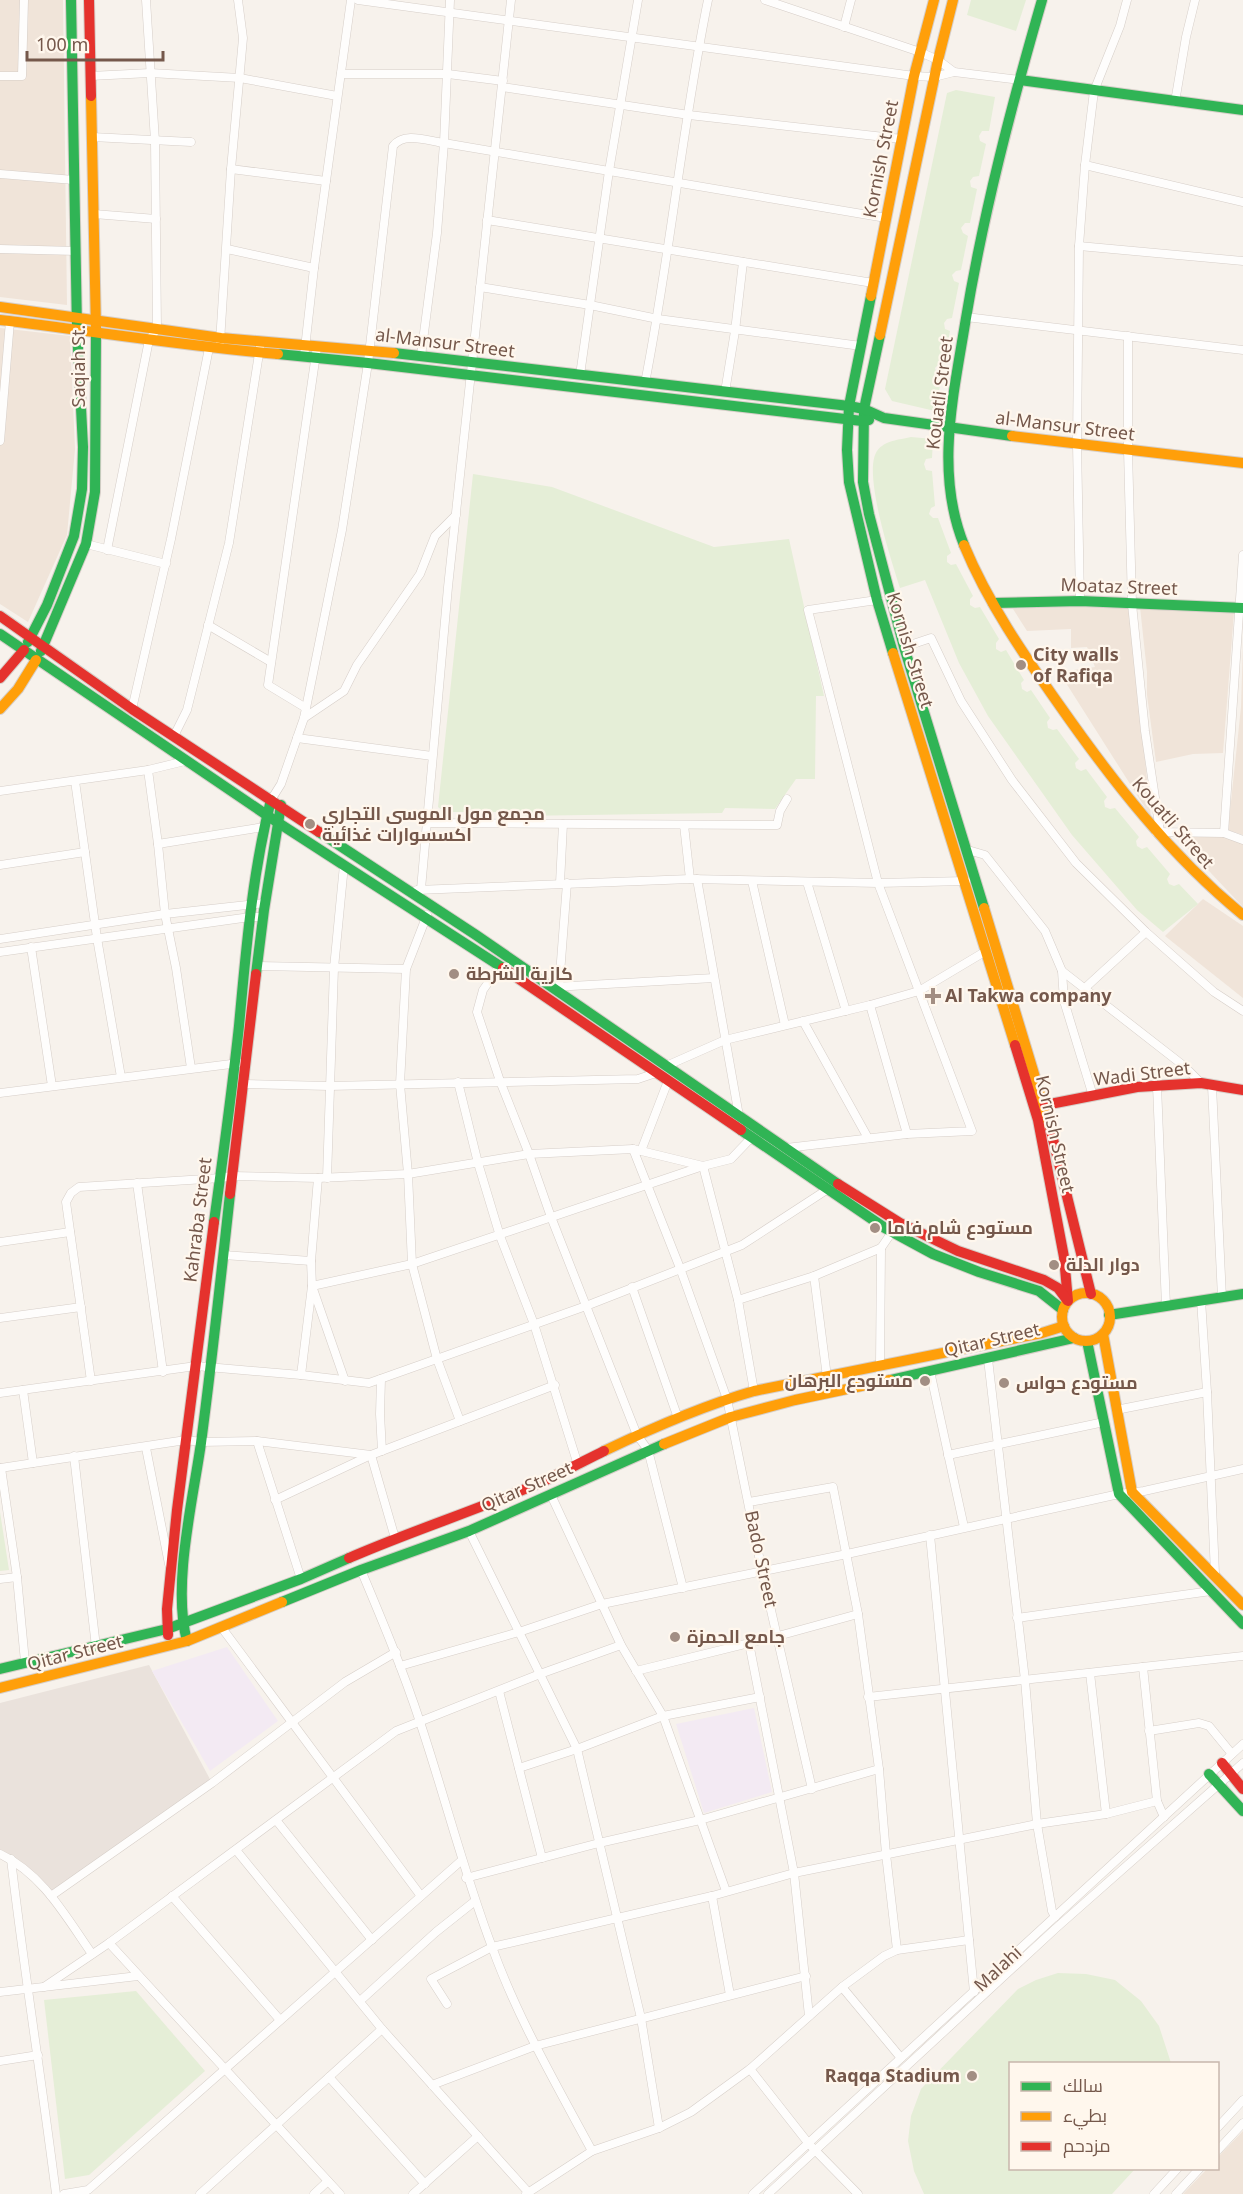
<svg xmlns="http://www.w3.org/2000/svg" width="1243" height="2194" viewBox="0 0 1243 2194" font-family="'Noto Sans',Cairo,sans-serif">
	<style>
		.residential { fill: #f0e4d9 }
		.industrial { fill: #eae2dc }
		.education { fill: #f3eaf3 }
		.green { fill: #e5eed7 }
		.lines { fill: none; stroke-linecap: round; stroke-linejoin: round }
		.street-casing { stroke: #d6cec8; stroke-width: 9 }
		.fast-casing { stroke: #d6cec8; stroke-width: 12 }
		.slow-casing { stroke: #d6cec8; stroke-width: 12 }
		.jam-casing { stroke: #d6cec8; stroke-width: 12 }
		.street { stroke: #fefdfc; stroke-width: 8 }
		.fast { stroke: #30b455; stroke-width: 10 }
		.slow { stroke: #ff9f0a; stroke-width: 10 }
		.jam { stroke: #e5322d; stroke-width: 10 }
		.poi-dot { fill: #a28e83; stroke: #fff7ed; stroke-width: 2 }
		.labels { text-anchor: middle; stroke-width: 4.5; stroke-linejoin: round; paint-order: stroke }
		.street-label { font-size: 18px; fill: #75584b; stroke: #fff7ed }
		.poi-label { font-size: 18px; font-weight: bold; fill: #75584b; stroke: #fff7ed; text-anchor: start }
	</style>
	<rect width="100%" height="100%" fill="#f7f2ec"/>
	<g class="residential">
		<path d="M0 0H63L67 305 0 297Z"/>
		<path d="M0 328 70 336 75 449 67 535 28 622 0 604Z"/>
		<path d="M1079 605 1129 608 1151 817 1059 672 1095 667 1087 647 1071 648V629L1027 631 1013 609Z"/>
		<path d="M1140 607 1234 612 1223 753 1193 754 1156 762 1147 695V672Z"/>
		<path d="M1243 643V835L1228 830 1241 707Z"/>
		<path d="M1176 836 1224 837 1243 844V907Z"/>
		<path d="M1203 899 1243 926V998L1165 936Z"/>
		<path d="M1243 2131V2194H1183L1207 2169 1218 2168V2157Z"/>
	</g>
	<path class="industrial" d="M149 1665 212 1783 51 1896 0 1854V1703Z"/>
	<g class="education">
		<path d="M227 1647 278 1721 210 1771 152 1671Z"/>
		<path d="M754 1708 772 1792 704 1813 676 1724Z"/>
	</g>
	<g class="green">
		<path d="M971 0H1026L1016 31 967 15Z"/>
		<path d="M956 90 995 97 989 131H982L979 136 980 141 986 144 979 176 973 177 970 181 971 187 977 189 970 223H965L961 228 963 233 968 236 961 270 956 271 952 275 954 281 959 283 952 318 947 319 944 323 945 329 950 331 944 364H939L935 368 937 374 942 376 935 411 892 401 885 389 947 93Z"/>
		<path d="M911 437 933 439 932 458 926 459 924 464 926 470 932 471 935 506 931 508 929 514 933 518H938L951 553 947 556V562L951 565 956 564 973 596 970 599V605L975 608 980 607 999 639 996 643V649L1001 652 1006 650 1024 680 1021 683 1022 689 1027 692 1031 690 1050 718 1047 722 1048 728 1053 730 1057 729 1079 759 1075 763 1076 768 1081 771 1086 769 1107 797 1104 801 1105 807 1110 809 1115 808 1139 837 1136 841 1137 846 1142 849 1147 847 1170 874 1167 879 1169 884 1174 886 1179 884 1198 904 1163 932 1137 910 1072 835 988 716 959 663 925 580 900 588C892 562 862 473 877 451 885 440 899 440 911 437Z"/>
		<path d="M473 474 552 487 714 547 789 539 824 696H816L815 779H796L775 809 725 808 722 813 516 816 512 812H444L438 807Z"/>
		<path d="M0 1512 9 1570 0 1571Z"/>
		<path d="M1058 1973 1086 1974 1115 1980 1141 2001 1159 2026 1171 2063 1010 2064V2168L1135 2169 1112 2194H924L914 2171 908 2141 911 2116 921 2089 1018 1989 1036 1980Z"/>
		<path d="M136 1991 205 2071 89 2175 65 2179 44 2000Z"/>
	</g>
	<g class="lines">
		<g class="street-casing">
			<g id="street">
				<path d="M358 0 914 76 934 77 954 72"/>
				<path d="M765 0 920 52 938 60 954 72 1020 80"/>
				<path d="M844 27 851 0"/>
				<path d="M341 74H448L503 81"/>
				<path d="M0 76H22L24 0"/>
				<path d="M90 76 150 73 240 78 337 96"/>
				<path d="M502 87 689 115 902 139"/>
				<path d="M1175 102 1186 37 1195 0"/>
				<path d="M92 137 191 142"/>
				<path d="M1085 165 1243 202"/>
				<path d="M231 169 326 181"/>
				<path d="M0 174 74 180"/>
				<path d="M94 214 156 219"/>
				<path d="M487 220 873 283"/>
				<path d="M1079 246 1243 261"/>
				<path d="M0 249 76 251"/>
				<path d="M227 249 314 268"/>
				<path d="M480 287 590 305 658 319 861 346"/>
				<path d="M966 317 1243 350"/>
				<path d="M1128 336V450L1132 604 1145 731 1160 831"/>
				<path d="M220 342 231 169 243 38 238 0"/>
				<path d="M421 356 437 233 444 143 450 0"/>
				<path d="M304 357 314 268 351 0"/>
				<path d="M580 375 609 171 638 0"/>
				<path d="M645 383C670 256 682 127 708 0"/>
				<path d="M725 392 735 331 743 262"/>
				<path d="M0 441 10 321"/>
				<path d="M86 544 166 564"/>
				<path d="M107 550 149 340 157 329 155 141 146 0"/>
				<path d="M1080 601 1077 444 1079 246 1085 165 1094 91 1120 26 1127 0"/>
				<path d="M208 625 271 662"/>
				<path d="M904 647 931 638 961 701 1012 780 1076 863 1146 932 1214 992 1243 1011"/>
				<path d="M306 708 268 685 317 347"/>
				<path d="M132 709 171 539 209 348"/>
				<path d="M304 718 344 691 357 665 420 574 435 536 456 515"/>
				<path d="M174 736 187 710 229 543 261 341"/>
				<path d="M297 738 432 756"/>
				<path d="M148 770 158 844 165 914 176 968 191 1068"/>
				<path d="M75 781 97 938 121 1077"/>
				<path d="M0 791 148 770 185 761"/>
				<path d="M271 800 281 784 304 718 342 530 368 363 393 146C404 131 428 141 444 143L886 218"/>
				<path d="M426 823 777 825 780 811 787 799"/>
				<path d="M684 825 690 879"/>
				<path d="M1156 832 1224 833 1243 840"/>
				<path d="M1224 833 1243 555"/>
				<path d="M158 844 264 827"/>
				<path d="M968 850 985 855 1045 931 1062 971 1184 1066 1201 1083"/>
				<path d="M0 865 85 852"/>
				<path d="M697 879 739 1116"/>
				<path d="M752 881 785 1025"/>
				<path d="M807 882 846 1011"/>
				<path d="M560 883 563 824"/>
				<path d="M421 889 448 587 511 0"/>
				<path d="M417 890 690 879 878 883 966 881"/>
				<path d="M427 915 406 969 400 1084 408 1174 412 1264 437 1359 460 1421"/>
				<path d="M0 939 165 914 265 903"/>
				<path d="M31 947 52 1086"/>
				<path d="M0 952 250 917H264"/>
				<path d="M259 966 406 969"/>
				<path d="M500 966 483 990 477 1012 500 1081 529 1154 551 1217 637 1435 648 1450 683 1588"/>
				<path d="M1062 971 1064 1001 1093 1096"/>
				<path d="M553 987 714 978"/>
				<path d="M559 987 567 883"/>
				<path d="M1085 988 1146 932"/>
				<path d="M870 1005 907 1134"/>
				<path d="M803 1021 868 1138"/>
				<path d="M666 1066 725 1040 870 1005 919 991 986 951"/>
				<path d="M458 1082 478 1163 500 1236 534 1324 578 1465"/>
				<path d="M244 1084 329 1086 638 1079 656 1073"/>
				<path d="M1157 1086 1166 1306"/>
				<path d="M1212 1086 1222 1298"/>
				<path d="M0 1093 239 1063"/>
				<path d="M786 1148 907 1134 972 1131 878 883 808 610 877 600"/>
				<path d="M633 1149 680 1268 727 1399 762 1571 812 1789"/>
				<path d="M641 1151 668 1081"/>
				<path d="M318 1178 311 1261 312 1286 345 1381"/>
				<path d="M327 1178 334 968 344 865"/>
				<path d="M137 1183 163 1372"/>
				<path d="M0 1242 70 1232"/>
				<path d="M223 1255 311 1261"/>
				<path d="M814 1276 827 1377"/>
				<path d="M632 1287 678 1418"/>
				<path d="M738 1300 814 1276 881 1248 892 1232"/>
				<path d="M1201 1300 1207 1392 1215 1574"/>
				<path d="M0 1318 81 1307"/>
				<path d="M988 1359 1025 1680 1037 1824 1052 1911 1055 1917"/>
				<path d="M880 1365 881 1248"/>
				<path d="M930 1371 964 1527"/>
				<path d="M301 1375 312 1286 412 1264 703 1166 731 1159 752 1137"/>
				<path d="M381 1379 380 1414 382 1451"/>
				<path d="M91 1381 66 1202 71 1193 79 1187 221 1178 232 1176 318 1178 408 1174 529 1154 633 1149 703 1166 738 1300 754 1391"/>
				<path d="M23 1390 33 1463"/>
				<path d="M0 1393 196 1366 301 1375 369 1383 586 1306 742 1245 828 1189"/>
				<path d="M1116 1410 1207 1392"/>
				<path d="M257 1441 301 1579"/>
				<path d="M146 1448 169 1564"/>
				<path d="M948 1455 1104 1422"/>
				<path d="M74 1456 96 1647"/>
				<path d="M0 1468 186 1440 201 1442 257 1441 371 1455 395 1538"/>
				<path d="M1 1468 17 1577 25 1662"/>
				<path d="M551 1495 621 1645 663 1716 726 1891"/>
				<path d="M275 1500 371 1455 555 1385"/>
				<path d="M749 1502 833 1487 858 1614 879 1769 886 1854 897 1950"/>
				<path d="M469 1531 577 1749 641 2018 659 2128"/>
				<path d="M930 1535 974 1992"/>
				<path d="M361 1570C382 1620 403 1670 420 1722 445 1797 464 1873 492 1947 518 2019 556 2084 592 2151"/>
				<path d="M0 1579 17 1577"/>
				<path d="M1017 1618 1211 1591"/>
				<path d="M222 1628 421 1896"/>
				<path d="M749 1643 794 1873 809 2016"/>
				<path d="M400 1666 519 1632 602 1604 847 1554 1119 1494 1144 1491 1243 1469"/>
				<path d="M1143 1667 1157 1801 1164 1817"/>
				<path d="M636 1671 778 1636 858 1614"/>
				<path d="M1090 1673 1106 1814"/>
				<path d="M499 1691 542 1858"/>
				<path d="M868 1697 1243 1656"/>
				<path d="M1149 1731 1199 1723 1209 1726 1232 1754"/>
				<path d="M519 1768 577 1749 663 1716 760 1697"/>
				<path d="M276 1820 372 1940"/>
				<path d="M236 1850 382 2029 528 2192"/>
				<path d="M0 1854C43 1874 66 1917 92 1954"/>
				<path d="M11 1859C24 1971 42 2082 56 2194"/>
				<path d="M466 1878 599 1843 700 1820 879 1769"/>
				<path d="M51 1896 212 1783 345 1682 396 1652"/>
				<path d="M172 1896 280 2020"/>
				<path d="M712 1896 730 1995"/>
				<path d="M109 1943 340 2194"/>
				<path d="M44 1987 109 1943 396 1731 540 1674 621 1645"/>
				<path d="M842 1987 901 2058"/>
				<path d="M0 1992 138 1976"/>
				<path d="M360 2001 436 1932 475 1901"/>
				<path d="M447 2004 431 1979 492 1947 712 1896 794 1873 1037 1824 1106 1814 1157 1801"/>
				<path d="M0 2061 38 2055"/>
				<path d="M750 2069 809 2144 858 2194"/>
				<path d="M329 2077 425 2184"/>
				<path d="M432 2085 535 2046 806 1976"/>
				<path d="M1218 2127 1243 2100"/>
				<path d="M1218 2150 1243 2123"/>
				<path d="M64 2194 88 2190 462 1860"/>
				<path d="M200 2194 382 2029"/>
				<path d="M314 2194 328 2181"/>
				<path d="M413 2194 478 2136"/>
				<path d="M526 2194 592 2151 659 2128 691 2112 750 2069 842 1987 884 1956 897 1950 969 1940"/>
				<path d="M753 2194 1243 1744"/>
				<path d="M768 2194 1055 1929 1243 1763"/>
				<path d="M1154 2194 1178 2168"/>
				<path d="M1176 2194 1200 2168"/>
			</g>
		</g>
		<g class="fast-casing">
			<g id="fast">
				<path d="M1020 80 1243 110"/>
				<path d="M871 296 849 406 847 450 849 482 877 600 893 653"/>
				<path d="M880 335 864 409 863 482 869 514 904 647 984 908"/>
				<path d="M394 353 849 406 864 409 884 418 1012 436"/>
				<path d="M278 354 368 363 862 421 869 420"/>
				<path d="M964 545C935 473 953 398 965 324 983 214 1011 107 1042 0"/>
				<path d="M993 603 1080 601 1243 608"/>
				<path d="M0 634 277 822 503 968"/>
				<path d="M28 642 47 605 74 536 82 489 83 447 77 329 71 0"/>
				<path d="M41 651 86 544 95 492 96 329"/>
				<path d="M319 832 476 935 838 1184"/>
				<path d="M256 974 264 910 281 805"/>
				<path d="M741 1130 885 1228 933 1254 979 1272 1039 1291 1063 1310"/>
				<path d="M214 1222C223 1157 232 1092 239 1026 246 951 252 874 271 800"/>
				<path d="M1109 1315 1243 1294"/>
				<path d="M1087 1341 1119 1494 1243 1624"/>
				<path d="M890 1380 1074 1338"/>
				<path d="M282 1602 361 1570 469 1531 664 1444"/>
				<path d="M187 1641C172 1585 193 1500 201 1443 212 1360 221 1277 230 1194"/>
				<path d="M0 1669 167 1629 301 1579 349 1558"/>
				<path d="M1209 1774 1243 1811"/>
			</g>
		</g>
		<g class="slow-casing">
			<g id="slow">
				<path d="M91 96 96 329"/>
				<path d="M871 296 914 76 934 0"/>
				<path d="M0 307 221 338 394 353"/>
				<path d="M0 320C93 331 185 346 278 354"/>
				<path d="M880 335 938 60 953 0"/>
				<path d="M1012 436 1243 463"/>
				<path d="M964 545C988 603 1024 655 1060 706 1114 783 1170 855 1243 915"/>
				<path d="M893 653 1015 1045"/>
				<path d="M0 709 18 689 36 660"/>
				<path d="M984 908 1050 1127"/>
				<circle cx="1086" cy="1317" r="24"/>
				<path d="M1103 1334 1132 1492 1243 1605"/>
				<path d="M664 1444 731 1417 795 1400 890 1380"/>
				<path d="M604 1451C652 1428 702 1406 754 1391L1042 1333 1064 1326"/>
				<path d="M0 1688 187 1641 282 1602"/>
			</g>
		</g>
		<g class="jam-casing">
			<g id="jam">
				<path d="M89 0 91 96"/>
				<path d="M0 616 132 709 319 832"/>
				<path d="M0 678 24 650"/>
				<path d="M503 968 741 1130"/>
				<path d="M1015 1045 1038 1120 1064 1257 1068 1301"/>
				<path d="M1045 1105 1137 1087 1201 1083 1243 1090"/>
				<path d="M1050 1127 1091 1294"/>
				<path d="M838 1184 900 1223 958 1251 1044 1280 1058 1288 1067 1300"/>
				<path d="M230 1194 256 974"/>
				<path d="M349 1558C413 1530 481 1509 546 1480 565 1471 584 1461 604 1451"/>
				<path d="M168 1635 167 1609 177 1510 214 1222"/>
				<path d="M1222 1763 1243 1789"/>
			</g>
		</g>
		<use href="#street" class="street"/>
		<use href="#fast" class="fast"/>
		<use href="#slow" class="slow"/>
		<use href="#jam" class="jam"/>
	</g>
	<g class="poi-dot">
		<circle cx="1021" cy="665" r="6"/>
		<circle cx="310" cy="824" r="6"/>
		<circle cx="454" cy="974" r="6"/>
		<path d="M930 987h6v6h6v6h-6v6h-6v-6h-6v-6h6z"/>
		<circle cx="875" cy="1228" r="6"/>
		<circle cx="1054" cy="1265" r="6"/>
		<circle cx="925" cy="1381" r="6"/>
		<circle cx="1004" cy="1383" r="6"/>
		<circle cx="675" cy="1637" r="6"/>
		<circle cx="972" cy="2076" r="6"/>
	</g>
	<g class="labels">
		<g class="street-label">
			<text transform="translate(881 159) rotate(-79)" y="6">Kornish Street</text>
			<text transform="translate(445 343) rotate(7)" y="6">al-Mansur Street</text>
			<text transform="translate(79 366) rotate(-90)" y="6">Saqiah St.</text>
			<text transform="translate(940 393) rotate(-83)" y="6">Kouatli Street</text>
			<text transform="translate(1065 426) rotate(7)" y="6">al-Mansur Street</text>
			<text transform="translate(1119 587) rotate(2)" y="6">Moataz Street</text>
			<text transform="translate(910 650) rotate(73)" y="6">Kornish Street</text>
			<text transform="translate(1173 823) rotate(49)" y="6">Kouatli Street</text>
			<text transform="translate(1142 1074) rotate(-7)" y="6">Wadi Street</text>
			<text transform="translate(1055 1134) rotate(77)" y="6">Kornish Street</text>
			<text transform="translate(198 1220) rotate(-83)" y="6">Kahraba Street</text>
			<text transform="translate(992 1340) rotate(-13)" y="6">Qitar Street</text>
			<text transform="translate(527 1487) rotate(-24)" y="6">Qitar Street</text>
			<text transform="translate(761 1559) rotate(78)" y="6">Bado Street</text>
			<text transform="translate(75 1653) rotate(-14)" y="6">Qitar Street</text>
			<text transform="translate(998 1969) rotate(-43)" y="6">Malahi</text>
		</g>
		<g class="poi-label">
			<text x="1033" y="661">City walls<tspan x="1033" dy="21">of Rafiqa</tspan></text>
			<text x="322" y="820">مجمع مول الموسى التجاري<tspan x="322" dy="21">اكسسوارات غذائية</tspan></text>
			<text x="466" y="980">كازية الشرطة</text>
			<text x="945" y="1002">Al Takwa company</text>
			<text x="887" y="1234">مستودع شام فاما</text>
			<text x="1066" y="1271">دوار الدلة</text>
			<text x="913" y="1387" text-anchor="end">مستودع البرهان</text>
			<text x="1016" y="1389">مستودع حواس</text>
			<text x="687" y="1643">جامع الحمزة</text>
			<text x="960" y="2082" text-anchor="end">Raqqa Stadium</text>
		</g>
	</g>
	<rect x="1009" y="2062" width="210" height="108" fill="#fff7ed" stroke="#c8b7ac" stroke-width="1.5"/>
	<rect x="1021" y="2082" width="30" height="9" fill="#30b455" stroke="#c8b7ac" stroke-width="1.5"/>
	<text x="1063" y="2092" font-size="18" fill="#75584b">سالك</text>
	<rect x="1021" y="2112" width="30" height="9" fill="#ff9f0a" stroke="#c8b7ac" stroke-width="1.5"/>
	<text x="1063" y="2122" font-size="18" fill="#75584b">بطيء</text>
	<rect x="1021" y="2142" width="30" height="9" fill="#e5322d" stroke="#c8b7ac" stroke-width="1.5"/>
	<text x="1063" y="2152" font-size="18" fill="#75584b">مزدحم</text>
	<path d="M27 51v9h136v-9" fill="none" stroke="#75584b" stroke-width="3"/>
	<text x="36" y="51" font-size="18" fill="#75584b" stroke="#fff7ed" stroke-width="4.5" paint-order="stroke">100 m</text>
</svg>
